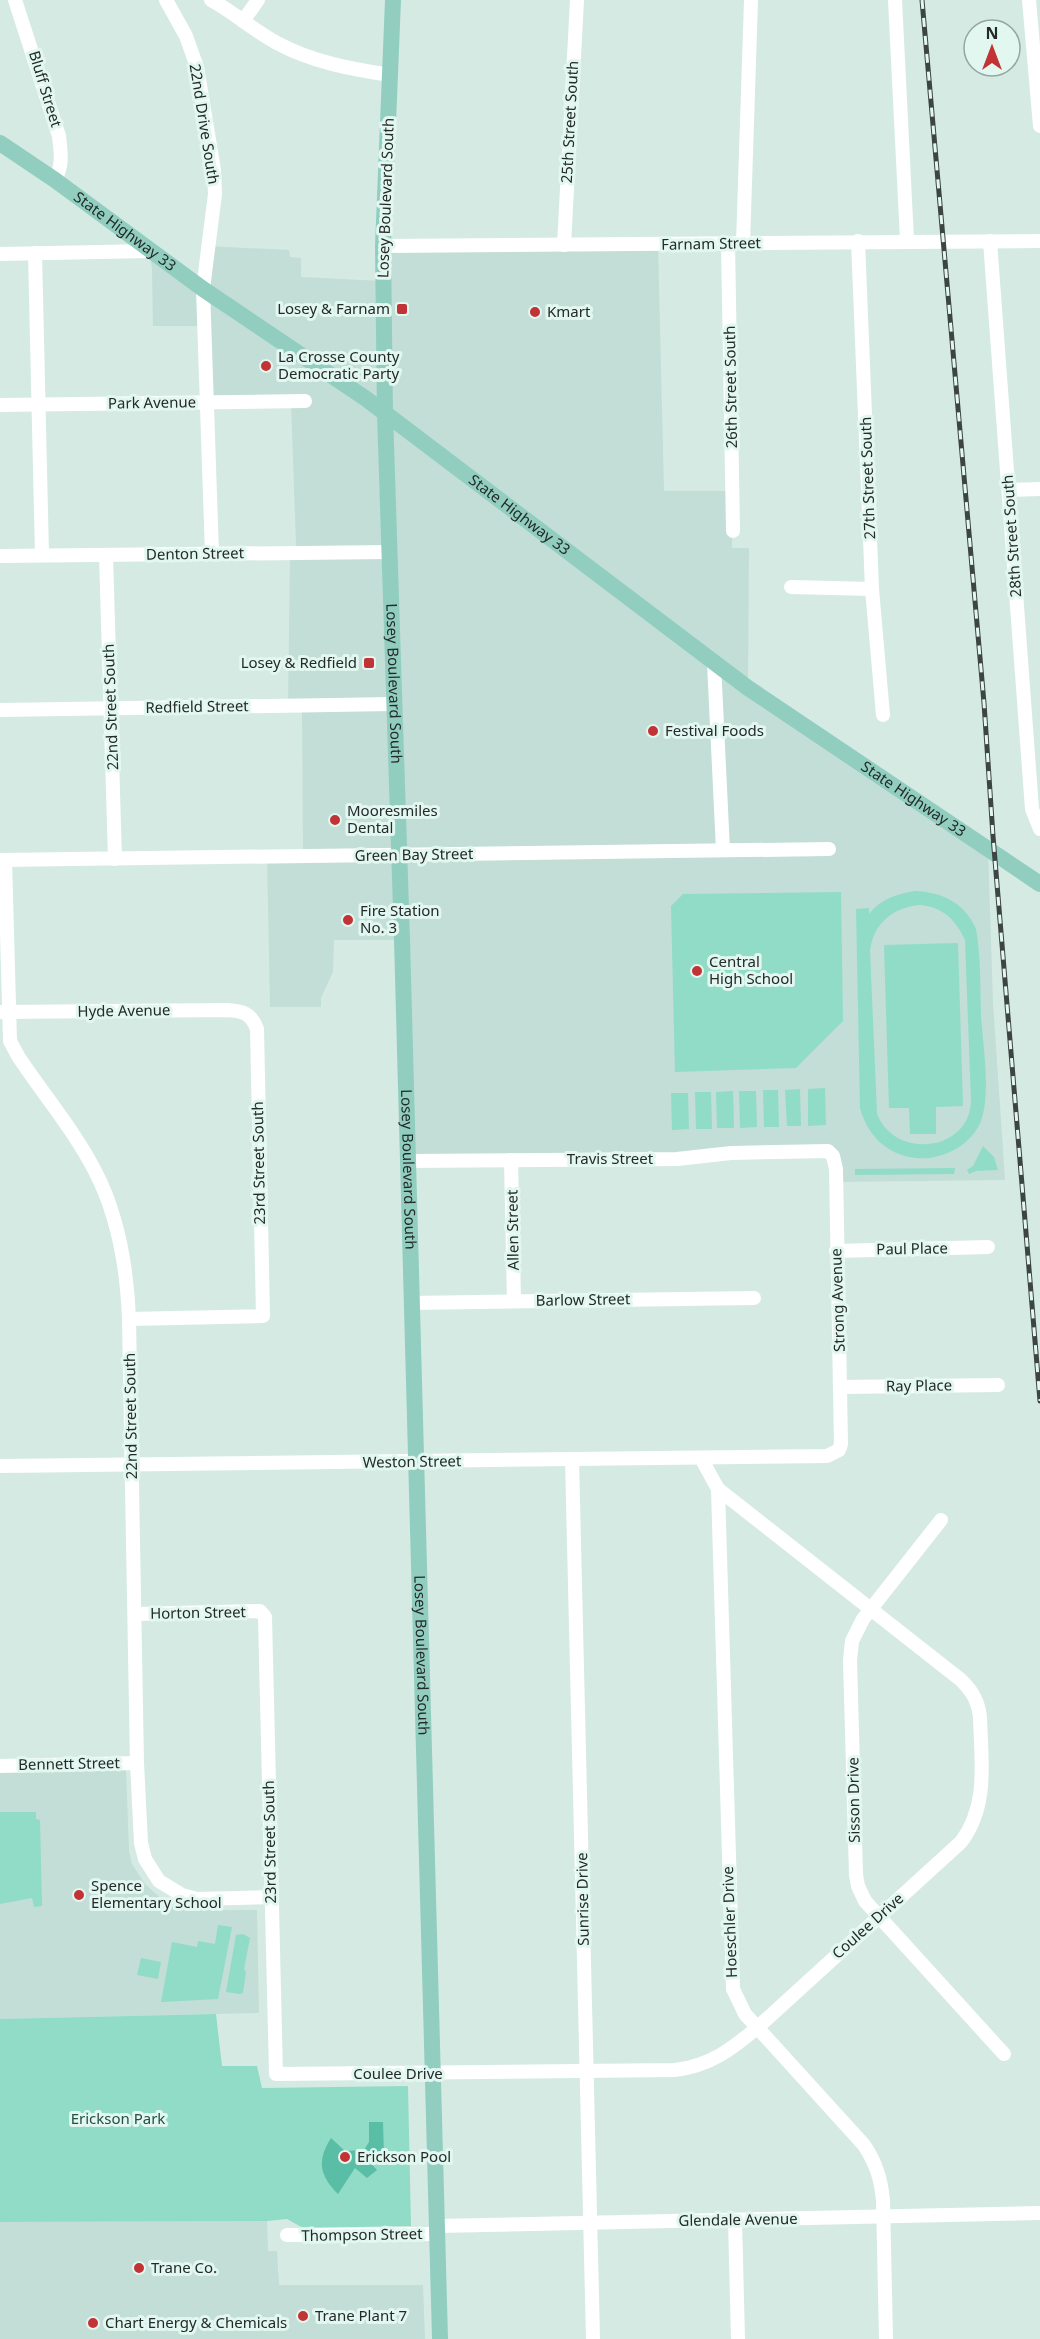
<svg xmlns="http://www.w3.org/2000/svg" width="1040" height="2339" viewBox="0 0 1040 2339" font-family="'Noto Sans',sans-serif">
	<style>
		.built { fill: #c2ded6 }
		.green { fill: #90dcc7; fill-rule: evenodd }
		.water { fill: #5abea6 }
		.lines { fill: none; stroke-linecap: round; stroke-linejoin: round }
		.minor { stroke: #fff; stroke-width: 14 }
		.major { stroke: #91cec0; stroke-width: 16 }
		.rail-casing { stroke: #3c4543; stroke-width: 5 }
		.rail { stroke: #e3f7f1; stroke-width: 3; stroke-dasharray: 9; stroke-linecap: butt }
		.poi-dot { fill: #c23335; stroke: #e3f7f1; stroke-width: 2 }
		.labels { text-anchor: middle; stroke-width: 6; stroke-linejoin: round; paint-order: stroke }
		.street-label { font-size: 15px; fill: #232a28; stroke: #e3f7f1 }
		.poi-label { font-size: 15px; fill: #232a28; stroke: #e3f7f1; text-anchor: start }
		.park-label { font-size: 15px; fill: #234f44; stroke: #e3f7f1 }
	</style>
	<rect width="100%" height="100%" fill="#d6eae4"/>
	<g class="built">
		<path d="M658 244 664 491H732V548H749L748 688 988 849 993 1002 1005 1180 836 1182 833 1156 407 1161 401 940H334L333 972 321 998V1007H270L267 857 303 856 302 706H288L290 553H299L296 545 291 402H208L204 326H153L152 268 149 251 202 289 207 246 289 250 290 257 301 258V277L382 281 383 246Z"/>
		<path d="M126 1770 129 1851 132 1864 145 1884 164 1901 193 1910H257L259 2013 0 2019V1772Z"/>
		<path d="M267 2221 268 2251H277L279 2285H423L425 2339H0V2222Z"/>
	</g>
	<g class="green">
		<path d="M915 891C942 892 965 903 976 929 981 957 980 987 981 1016 983 1046 991 1093 981 1121 970 1148 937 1163 909 1157 883 1151 867 1133 860 1108L856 909 869 908V914C881 899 896 894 915 891ZM920 905C943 907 956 920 965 940L971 1100C971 1151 896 1161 877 1114L870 951C873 924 893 907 920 905Z"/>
		<path d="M841 892 843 1021 796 1068 675 1072 671 906 683 894Z"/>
		<path d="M958 943 963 1106 936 1107V1134H910L909 1108H889L884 945Z"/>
		<path d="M825 1088 826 1125 808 1126V1089Z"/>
		<path d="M800 1089 801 1126H787L785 1090Z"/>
		<path d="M763 1090H778L779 1127H764Z"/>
		<path d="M733 1091 734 1128H717L716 1092Z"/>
		<path d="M739 1091H756L757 1127 740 1128Z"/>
		<path d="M695 1092H711L712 1129H696Z"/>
		<path d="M671 1093H688L689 1129 672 1130Z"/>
		<path d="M983 1146 994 1157 998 1170 976 1171 969 1174 967 1170 973 1166Z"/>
		<path d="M955 1168 954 1174 855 1175V1169Z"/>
		<path d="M0 1812H36V1819L40 1820 42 1906 34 1907 32 1898 0 1904Z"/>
		<path d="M218 1925 232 1927 218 1999 161 2002 172 1942 197 1947 198 1941 215 1944Z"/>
		<path d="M243 1934 250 1938 244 1969 246 1972 243 1993 240 1994 226 1992 236 1935Z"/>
		<path d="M141 1958 161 1962 158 1979 137 1975Z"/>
		<path d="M216 2014 222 2066H257L262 2088 408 2086 411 2226 303 2228 287 2219 267 2221 0 2222V2019Z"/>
	</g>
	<path class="water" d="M369 2122H383L384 2156 369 2155 366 2158 377 2170 367 2178 355 2168 338 2194C319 2175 317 2160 331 2138L345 2151 364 2150 369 2142Z"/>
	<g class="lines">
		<g class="minor">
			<path d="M15 0 59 136C61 153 63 165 55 180"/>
			<path d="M166 0 186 36 197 67 214 170 215 194 203 289 212 554"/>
			<path d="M211 0C234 12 254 31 277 43 312 62 351 69 390 75"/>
			<path d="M895 0 907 240"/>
			<path d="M1029 0 1040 126"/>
			<path d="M243 21 258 0"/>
			<path d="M858 241 872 589 883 715"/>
			<path d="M990 241 1032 809 1040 829"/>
			<path d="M728 243 733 531"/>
			<path d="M743 244 751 0"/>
			<path d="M564 245 577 0"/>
			<path d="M383 246 1040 241"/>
			<path d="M35 253 42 555"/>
			<path d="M0 254 149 251"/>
			<path d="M0 405 305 401"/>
			<path d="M1009 490 1040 489"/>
			<path d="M106 555 115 859"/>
			<path d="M0 556 389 552"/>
			<path d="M791 587 872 589"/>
			<path d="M714 663 723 850"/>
			<path d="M0 710 394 704"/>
			<path d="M0 860 829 849"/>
			<path d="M5 860 10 1041 18 1056C43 1094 74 1130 95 1171 119 1217 127 1268 129 1319L137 1763 141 1843 145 1859 159 1881 182 1895 197 1899 271 1897"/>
			<path d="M0 1012 227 1010C243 1011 251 1013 257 1029L263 1316 129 1319"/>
			<path d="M511 1160 514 1301"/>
			<path d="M836 1251 988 1247"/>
			<path d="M411 1303 754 1298"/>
			<path d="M841 1387 998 1385"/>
			<path d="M572 1459 593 2339"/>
			<path d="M0 1466 827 1456 839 1450 841 1444 836 1169 833 1156 828 1151 731 1153 677 1159 407 1161"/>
			<path d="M718 1489 733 1989 745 2014 864 2145C876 2163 881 2179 883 2200L886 2339"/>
			<path d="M941 1520 863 1619 852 1641 850 1660 856 1875 858 1886 865 1901 1004 2054"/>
			<path d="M136 1614 260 1611 265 1617 276 2074 675 2070C710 2066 732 2049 758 2027L961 1842C989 1805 981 1760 980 1717 978 1701 973 1692 961 1680L718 1489 701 1458"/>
			<path d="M0 1766 137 1763"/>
			<path d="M735 2220 738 2339"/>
			<path d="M437 2226 1040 2213"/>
			<path d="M287 2235 437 2234"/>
		</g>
		<g class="major">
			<path id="s1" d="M393 0 383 246 385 413 402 940 440 2339"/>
			<path id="s2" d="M0 143 55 180 203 289 365 398 748 688 1040 884"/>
		</g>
		<g class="rail-casing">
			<path id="rail" d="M922 0 984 703 993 836 1040 1401"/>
		</g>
		<use href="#rail" class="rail"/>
	</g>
	<g class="poi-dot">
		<rect x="396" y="303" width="12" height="12" rx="3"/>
		<circle cx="535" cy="312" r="6"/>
		<circle cx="266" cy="366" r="6"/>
		<rect x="363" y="657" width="12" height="12" rx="3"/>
		<circle cx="653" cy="731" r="6"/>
		<circle cx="335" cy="820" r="6"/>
		<circle cx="348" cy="920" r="6"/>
		<circle cx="697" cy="971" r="6"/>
		<circle cx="79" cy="1895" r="6"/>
		<circle cx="345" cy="2157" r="6"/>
		<circle cx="139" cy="2268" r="6"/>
		<circle cx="303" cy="2316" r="6"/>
		<circle cx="93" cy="2323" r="6"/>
	</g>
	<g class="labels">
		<g class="street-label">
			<text transform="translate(45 89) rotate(73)" y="5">Bluff Street</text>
			<text transform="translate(570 122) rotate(-87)" y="5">25th Street South</text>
			<text transform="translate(204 124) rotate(81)" y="5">22nd Drive South</text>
			<text transform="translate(386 198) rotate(-88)" y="5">Losey Boulevard South</text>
			<text dy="5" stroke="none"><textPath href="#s2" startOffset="153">State Highway 33</textPath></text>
			<text transform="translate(711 244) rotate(-1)" y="5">Farnam Street</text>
			<text transform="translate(731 387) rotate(-91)" y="5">26th Street South</text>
			<text transform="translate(152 403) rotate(-1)" y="5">Park Avenue</text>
			<text transform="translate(868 478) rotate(-92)" y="5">27th Street South</text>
			<text dy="5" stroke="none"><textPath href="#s2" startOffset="639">State Highway 33</textPath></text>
			<text transform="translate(1012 536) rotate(-94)" y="5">28th Street South</text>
			<text transform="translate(195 554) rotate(-1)" y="5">Denton Street</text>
			<text dy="5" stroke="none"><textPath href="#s1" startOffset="684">Losey Boulevard South</textPath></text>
			<text transform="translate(111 707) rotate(-92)" y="5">22nd Street South</text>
			<text transform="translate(197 707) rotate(-1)" y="5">Redfield Street</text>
			<text dy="5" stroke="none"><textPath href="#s2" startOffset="1125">State Highway 33</textPath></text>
			<text transform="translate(414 855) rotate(-1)" y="5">Green Bay Street</text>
			<text transform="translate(124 1011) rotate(-1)" y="5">Hyde Avenue</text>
			<text x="610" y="1164">Travis Street</text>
			<text transform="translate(259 1163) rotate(-91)" y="5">23rd Street South</text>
			<text dy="5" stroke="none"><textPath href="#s1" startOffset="1170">Losey Boulevard South</textPath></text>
			<text transform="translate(513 1230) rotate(-91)" y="5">Allen Street</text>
			<text transform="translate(912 1249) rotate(-1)" y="5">Paul Place</text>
			<text transform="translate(583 1300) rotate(-1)" y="5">Barlow Street</text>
			<text transform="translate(838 1300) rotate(-92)" y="5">Strong Avenue</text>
			<text transform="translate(919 1386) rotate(-1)" y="5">Ray Place</text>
			<text transform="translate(131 1416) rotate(-91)" y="5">22nd Street South</text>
			<text transform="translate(412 1462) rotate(-1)" y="5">Weston Street</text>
			<text transform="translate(198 1613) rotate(-1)" y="5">Horton Street</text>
			<text dy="5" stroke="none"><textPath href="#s1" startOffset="1656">Losey Boulevard South</textPath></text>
			<text transform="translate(69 1764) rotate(-1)" y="5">Bennett Street</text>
			<text transform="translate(854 1800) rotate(-91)" y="5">Sisson Drive</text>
			<text transform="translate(270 1842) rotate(-91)" y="5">23rd Street South</text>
			<text transform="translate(583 1899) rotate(-91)" y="5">Sunrise Drive</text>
			<text transform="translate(730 1922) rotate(-92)" y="5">Hoeschler Drive</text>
			<text transform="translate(868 1926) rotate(-42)" y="5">Coulee Drive</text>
			<text x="398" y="2079">Coulee Drive</text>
			<text transform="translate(738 2220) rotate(-1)" y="5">Glendale Avenue</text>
			<text transform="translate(362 2235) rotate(-1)" y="5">Thompson Street</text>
		</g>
		<g class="poi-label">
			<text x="390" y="314" text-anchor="end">Losey &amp; Farnam</text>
			<text x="547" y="317">Kmart</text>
			<text x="278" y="362">La Crosse County<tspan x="278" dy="17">Democratic Party</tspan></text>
			<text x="357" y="668" text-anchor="end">Losey &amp; Redfield</text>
			<text x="665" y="736">Festival Foods</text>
			<text x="347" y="816">Mooresmiles<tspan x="347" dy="17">Dental</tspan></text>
			<text x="360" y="916">Fire Station<tspan x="360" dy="17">No. 3</tspan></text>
			<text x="709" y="967">Central<tspan x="709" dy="17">High School</tspan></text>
			<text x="91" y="1891">Spence<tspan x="91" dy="17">Elementary School</tspan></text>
			<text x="357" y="2162">Erickson Pool</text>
			<text x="151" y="2273">Trane Co.</text>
			<text x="315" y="2321">Trane Plant 7</text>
			<text x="105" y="2328">Chart Energy &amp; Chemicals</text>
		</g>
		<g class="park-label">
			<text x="118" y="2124">Erickson Park</text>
		</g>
	</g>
	<g transform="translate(992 48)"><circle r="28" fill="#e3f7f1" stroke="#96a5a1" stroke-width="1.5"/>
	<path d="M0-4.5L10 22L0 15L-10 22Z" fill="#c23335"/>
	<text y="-9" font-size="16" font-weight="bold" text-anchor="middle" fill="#232a28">N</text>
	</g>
</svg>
